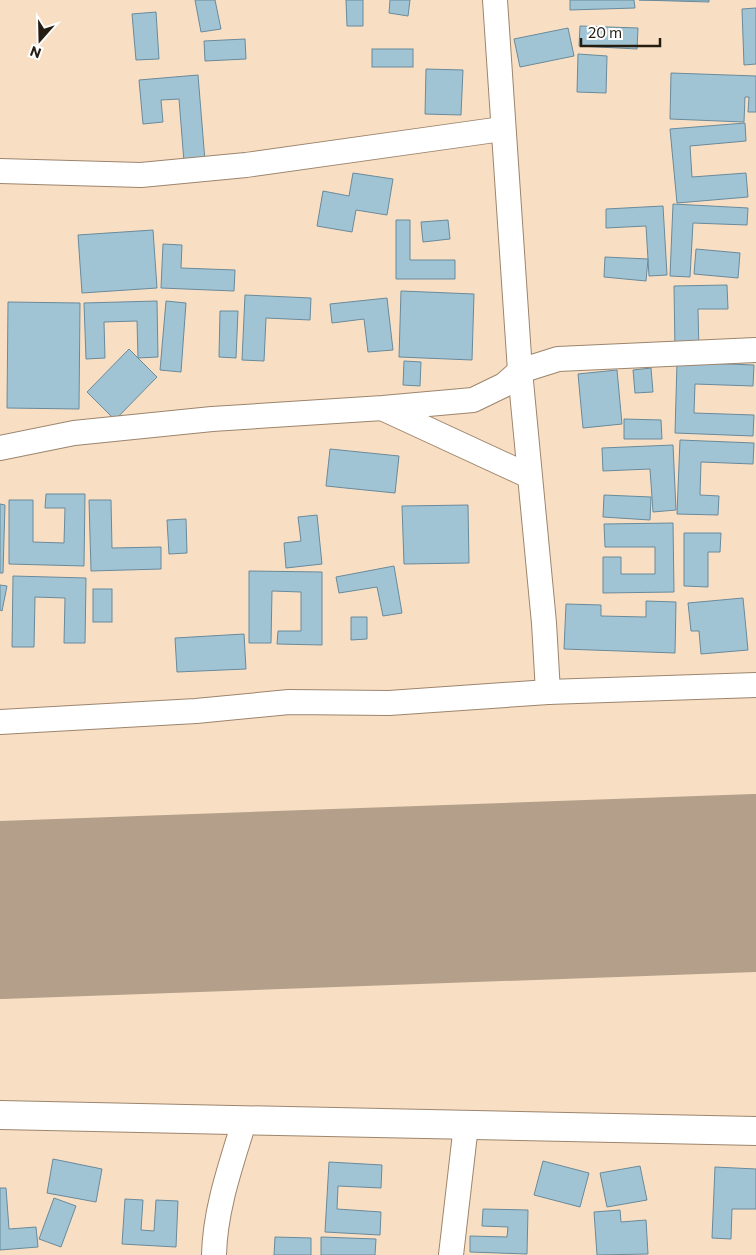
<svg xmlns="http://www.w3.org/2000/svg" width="756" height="1255" viewBox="0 0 756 1255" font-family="Commissioner,sans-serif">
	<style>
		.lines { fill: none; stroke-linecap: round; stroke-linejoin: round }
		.runway { stroke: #b4a08a; stroke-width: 178 }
		.building { fill: #a1c4d5; stroke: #698a9b }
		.street-casing { stroke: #9c856d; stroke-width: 26 }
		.secondary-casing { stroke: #9c856d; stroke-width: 30 }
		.street { stroke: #fff; stroke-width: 24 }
		.secondary { stroke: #fff; stroke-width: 28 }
	</style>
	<rect width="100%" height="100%" fill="#f8dfc4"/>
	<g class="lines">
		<path class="runway" d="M0 910 756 883"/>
	</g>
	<g class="building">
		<path d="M195 0H215L221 29 201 32Z"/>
		<path d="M346 0H363V26H347Z"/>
		<path d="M390 0H410L408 16 389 13Z"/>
		<path d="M570 0H634L635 8 570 10Z"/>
		<path d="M639 0H709V2Z"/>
		<path d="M756 8V64L744 65 742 9Z"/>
		<path d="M156 12 159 59 136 60 132 14Z"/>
		<path d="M580 26 638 28 637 49 579 46Z"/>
		<path d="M568 28 574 56 520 67 514 39Z"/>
		<path d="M245 39 246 59 205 61 204 41Z"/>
		<rect x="372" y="49" width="41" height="18"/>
		<path d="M578 54 607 56 606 93 577 92Z"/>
		<path d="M426 69 463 70 461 115 425 114Z"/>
		<path d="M671 73 756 76V112H748L749 97H745L744 122 670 119Z"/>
		<path d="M198 75 205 161 184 162 179 99 161 100 163 122 143 124 139 80Z"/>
		<path d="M745 123 746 141 690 146 692 177 746 173 748 197 677 203 670 129Z"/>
		<path d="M353 173 393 179 387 215 356 210 352 232 317 226 323 191 349 196Z"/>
		<path d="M673 204 748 208 747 225 693 223 690 277 670 276Z"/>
		<path d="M663 206 667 275 649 276 646 226 606 228V209Z"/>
		<path d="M396 220H410V260H455V279H396Z"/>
		<path d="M448 220 450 239 423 242 421 222Z"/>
		<path d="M153 230 157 288 82 293 78 235Z"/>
		<path d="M163 244 182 245 181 268 235 270 234 291 161 288Z"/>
		<path d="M696 249 740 253 738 278 694 274Z"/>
		<path d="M605 257 648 259 646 281 604 277Z"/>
		<path d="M727 285 728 309H698L699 352H675L674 286Z"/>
		<path d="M401 291 474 294 472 360 399 357Z"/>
		<path d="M245 295 311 298 310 320 266 318 264 361 242 360Z"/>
		<path d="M387 298 393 350 368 352 364 319 332 323 330 304Z"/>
		<path d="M157 301 158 357 138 358 137 321 104 322 105 358 86 359 84 303Z"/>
		<path d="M166 301 186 303 181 372 160 370Z"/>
		<path d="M8 302 80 303 79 409 7 408Z"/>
		<path d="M220 311H238L236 358 219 357Z"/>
		<path d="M129 349 157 377 115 420 87 392Z"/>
		<path d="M404 361 421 362 420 386 403 385Z"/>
		<path d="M677 362 754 365 753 386 695 384 694 413 754 415 753 436 675 433Z"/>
		<path d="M651 368 653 392 635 393 633 370Z"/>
		<path d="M617 370 622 424 583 428 578 374Z"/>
		<path d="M624 419 661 420 662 439H624Z"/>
		<path d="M680 440 754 443 753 464 701 462 700 495 719 496 718 515 677 514Z"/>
		<path d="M673 445 676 510 653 512 650 469 603 471 602 448Z"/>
		<path d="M330 449 399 456 395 493 326 486Z"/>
		<path d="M46 494H85L84 566 9 564V500H33V542L64 543 65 508H45Z"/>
		<path d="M604 495 651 497 650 520 603 517Z"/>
		<path d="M89 500H111L112 548 161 547V569L91 571Z"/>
		<path d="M0 504 5 505 3 573H0Z"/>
		<path d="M468 505 469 563 404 564 402 506Z"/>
		<path d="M317 515 322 564 286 568 284 543 301 541 298 517Z"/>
		<path d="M186 519 187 553 169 554 167 520Z"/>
		<path d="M673 523 674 592 603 593V557H621V574H655V547H605L604 524Z"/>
		<path d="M684 533H721L720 552H708V587L684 586Z"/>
		<path d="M394 566 402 613 383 616 377 587 339 593 336 577Z"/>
		<path d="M249 571 322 572V645L277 644 278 631H301V592L272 591 271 643H249Z"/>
		<path d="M13 576 86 578 85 643H64L65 598 35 597 34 647H12Z"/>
		<path d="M0 585 7 586 2 611 0 610Z"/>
		<rect x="93" y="589" width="19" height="33"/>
		<path d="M743 598 748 650 701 654 699 631H691L688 603Z"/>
		<path d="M646 601 676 602 675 653 564 649 566 604 601 605V616L646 617Z"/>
		<path d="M351 617H367V639L351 640Z"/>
		<path d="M244 634 246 669 177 672 175 638Z"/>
		<path d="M53 1159 102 1169 96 1202 47 1193Z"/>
		<path d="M543 1161 589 1173 580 1207 534 1195Z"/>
		<path d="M329 1162 382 1165 381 1188 338 1186 337 1209 381 1212 380 1235 325 1232Z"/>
		<path d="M640 1166 647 1200 607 1207 600 1173Z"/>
		<path d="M715 1167 756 1169V1209H732L731 1239 712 1238Z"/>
		<path d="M0 1188H6L9 1229 36 1227 38 1247 0 1250Z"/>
		<path d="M54 1198 76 1206 61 1247 39 1239Z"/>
		<path d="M125 1199 143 1200 141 1230 154 1231 156 1200 178 1201 176 1247 122 1244Z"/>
		<path d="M483 1209 528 1210 527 1254 470 1252V1236L507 1237 508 1227 482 1226Z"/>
		<path d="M620 1210 621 1222 646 1220 648 1254 597 1255 594 1212Z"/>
		<path d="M275 1237 311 1238V1255H274Z"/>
		<path d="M321 1237 376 1239 375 1255H321Z"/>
	</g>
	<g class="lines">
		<g class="street-casing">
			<g id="street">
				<path d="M495 0 520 371 544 623 548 692"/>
				<path d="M0 171 141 175 246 165 502 129"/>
				<path d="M384 409 529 476"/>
				<path d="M0 448 74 433 212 419 383 408 473 400 504 385 520 371 558 359 756 350"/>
				<path d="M0 722 196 711 289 702 389 703 548 692 756 685"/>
				<path d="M214 1255C215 1209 231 1165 244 1122"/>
				<path d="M451 1255 466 1125"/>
			</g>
		</g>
		<g class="secondary-casing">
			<path id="secondary" d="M0 1115 756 1131"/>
		</g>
		<use href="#street" class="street"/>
		<use href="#secondary" class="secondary"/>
	</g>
	<g transform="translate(40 40) rotate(200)" stroke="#ffffff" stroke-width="4" paint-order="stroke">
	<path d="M0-4L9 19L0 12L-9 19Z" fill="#251c12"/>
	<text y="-8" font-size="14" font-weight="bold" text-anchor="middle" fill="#251c12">N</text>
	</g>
	<path d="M581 38v8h79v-8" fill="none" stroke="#251c12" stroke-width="2.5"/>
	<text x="588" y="38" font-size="15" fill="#251c12" stroke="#ffffff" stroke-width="4" paint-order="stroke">20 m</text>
</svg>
